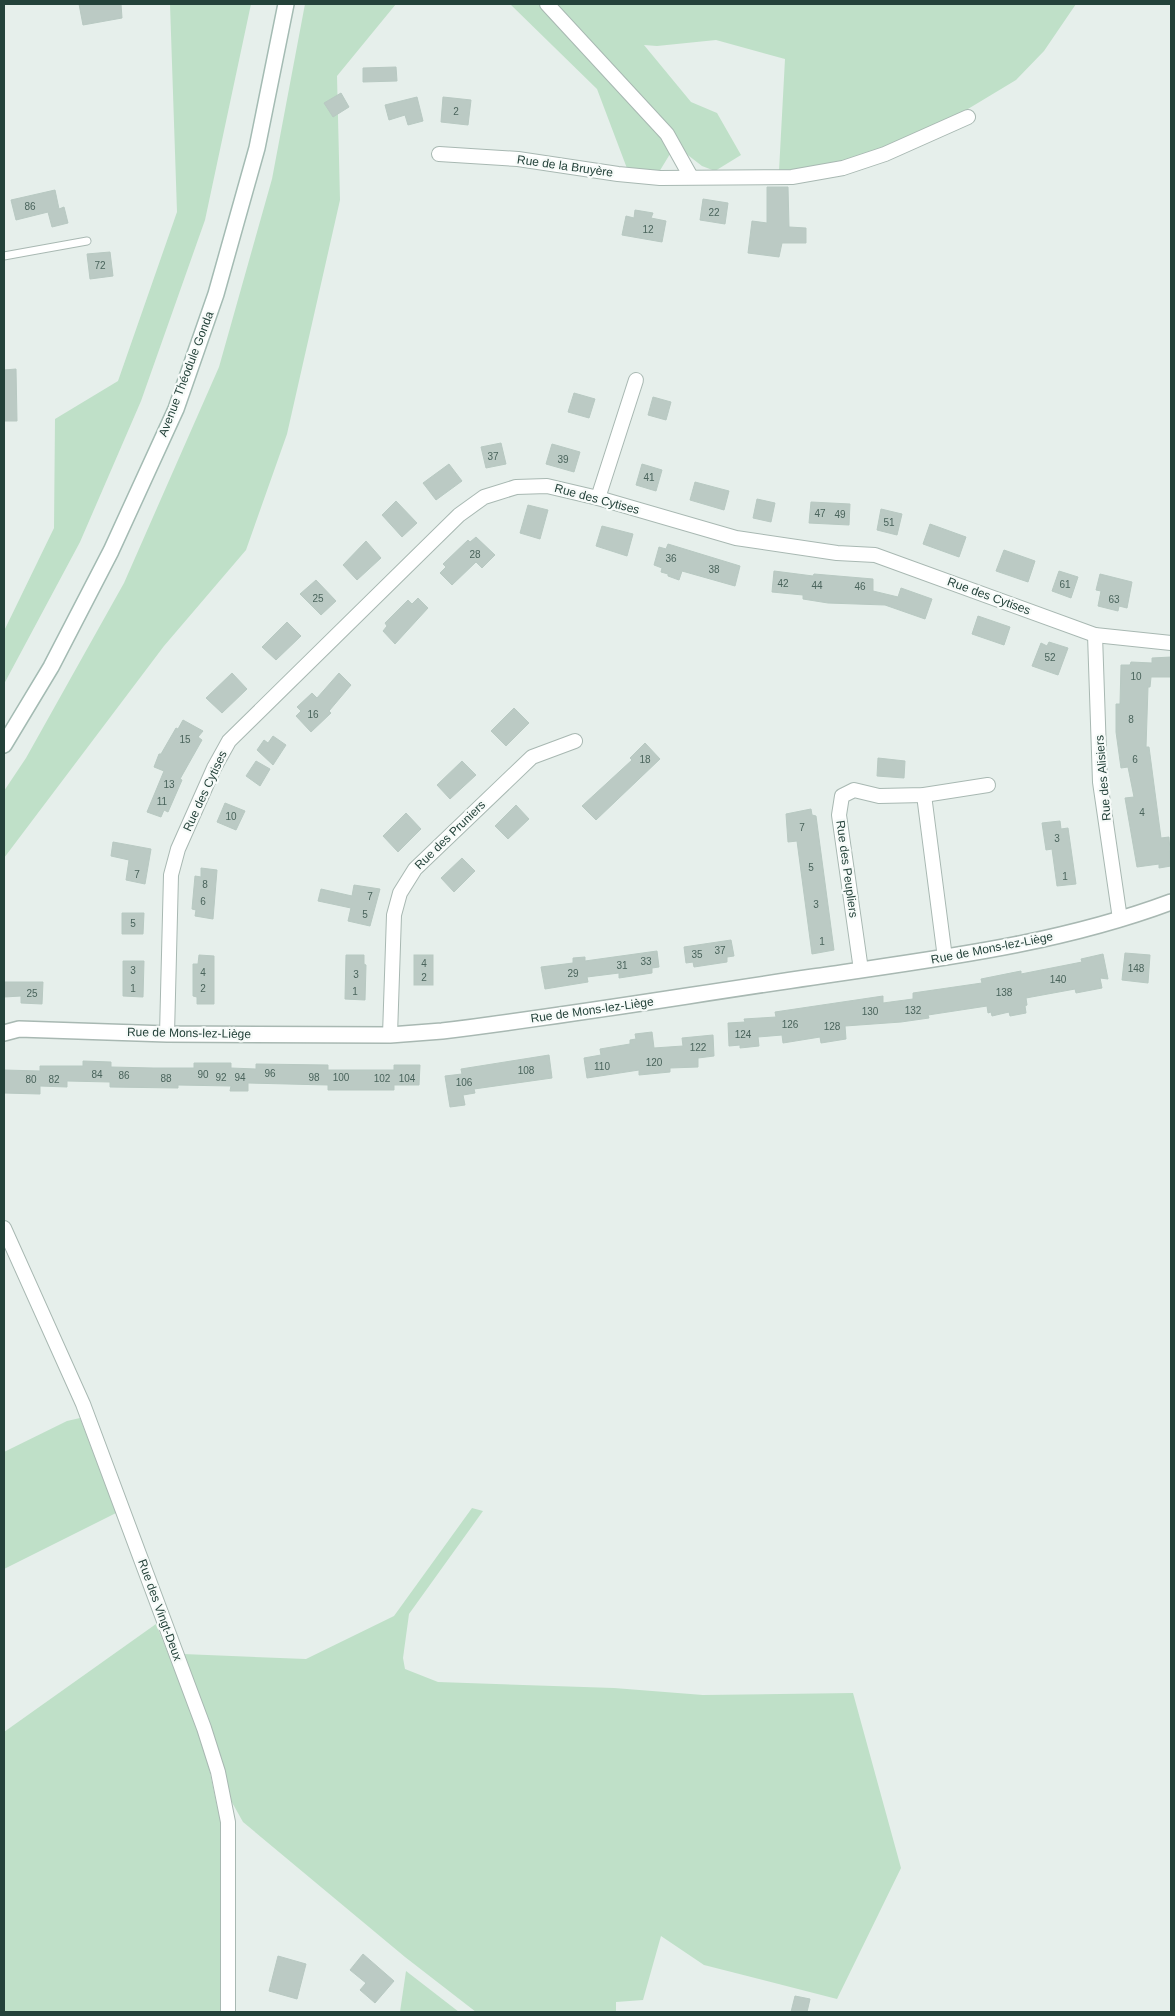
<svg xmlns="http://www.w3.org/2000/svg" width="1175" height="2016" viewBox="0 0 1175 2016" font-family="Arial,sans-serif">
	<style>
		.green { fill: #bfe0c8 }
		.building { fill: #bbcac4; stroke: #b8c9c2 }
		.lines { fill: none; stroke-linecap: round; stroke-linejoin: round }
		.service-casing { stroke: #a8b8b2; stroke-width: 9 }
		.minor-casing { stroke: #a8b8b2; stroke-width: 16 }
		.tertiary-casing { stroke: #a8b8b2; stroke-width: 18 }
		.secondary-casing { stroke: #a4bbb3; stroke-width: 18 }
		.service { stroke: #fff; stroke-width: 7 }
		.minor { stroke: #fff; stroke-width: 14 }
		.tertiary { stroke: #fff; stroke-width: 15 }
		.secondary { stroke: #fff; stroke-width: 15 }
		.labels { text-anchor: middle; stroke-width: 4.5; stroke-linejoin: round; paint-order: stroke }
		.number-label { font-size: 10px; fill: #4a645c }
		.street-label { font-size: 12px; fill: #24423a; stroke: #f7fbf9 }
	</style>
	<rect width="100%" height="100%" fill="#e6efeb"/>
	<g class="green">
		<path d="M170 4H251L205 220 141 401 80 542 4 684V631L54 528 55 419 118 381 177 212Z"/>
		<path d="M305 4H396L337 76 340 200 287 434 246 550 164 646 4 858V791L26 758 124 583 219 367 272 179Z"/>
		<path d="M510 4H1076L1044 51 1016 80 948 121 867 154 836 165 779 171 785 59 716 40 657 46 644 45 691 102 717 113 741 155 715 171 702 166 680 149 670 154 659 172 628 171 597 89Z"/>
		<path d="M80 1418 116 1513 4 1569V1452L67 1421Z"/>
		<path d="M472 1508 483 1511 409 1614 403 1658 405 1669 438 1682 614 1688 703 1695 853 1693 901 1868 837 1999 704 1965 661 1936 643 2000 616 2002V2012H476L405 1957 243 1822 229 1797 183 1654 306 1659 394 1616Z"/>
		<path d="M156 1624 202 1735 220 1820 223 1882V2012H4V1732Z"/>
		<path d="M406 1971 459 2012H400Z"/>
	</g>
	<g class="building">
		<path d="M79 4H121L122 18 83 25Z"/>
		<path d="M396 67 397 81 363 82V68Z"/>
		<path d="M341 93 349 107 333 117 324 103Z"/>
		<path d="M417 97 423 121 408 125 405 115 389 120 385 105Z"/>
		<path d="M443 97 471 100 468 125 441 122Z"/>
		<path d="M767 187H788L789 227 806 228V243H782L779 257 748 253 752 221 767 223Z"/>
		<path d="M55 190 59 209 64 207 68 223 52 227 48 212 16 220 11 200Z"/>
		<path d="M703 199 728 203 725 224 700 220Z"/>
		<path d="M635 210 653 213 651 218 666 221 662 242 622 235 626 216 634 218Z"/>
		<path d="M110 252 113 276 90 279 87 254Z"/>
		<path d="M16 369 17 421H4V370Z"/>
		<path d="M574 393 595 399 589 418 568 412Z"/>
		<path d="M653 397 671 402 666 420 648 415Z"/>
		<path d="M501 443 506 464 486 468 481 447Z"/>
		<path d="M552 444 580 452 574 472 546 464Z"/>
		<path d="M449 464 462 481 436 500 423 483Z"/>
		<path d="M642 464 662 470 656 491 636 485Z"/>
		<path d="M695 482 729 491 724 510 690 500Z"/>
		<path d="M757 499 775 503 771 522 753 518Z"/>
		<path d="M396 501 417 523 402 537 382 515Z"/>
		<path d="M811 502 850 504 849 525 809 523Z"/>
		<path d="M528 505 548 510 540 539 520 533Z"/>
		<path d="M881 509 902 514 897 535 877 530Z"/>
		<path d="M930 524 966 537 959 557 923 544Z"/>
		<path d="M602 526 633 534 627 556 596 546Z"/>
		<path d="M476 537 495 555 482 568 476 562 452 585 440 573 446 567 443 564 468 540 470 542Z"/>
		<path d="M366 541 381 558 357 580 343 565Z"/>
		<path d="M668 544 740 566 735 586 682 571 679 580 668 576V574L661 572 662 568 654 565 659 547 666 549Z"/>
		<path d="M1004 550 1035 561 1028 582 996 571Z"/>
		<path d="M774 571 813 576 814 574 873 579V591L898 597 901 588 932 599 925 619 885 605 828 603 803 599V595L772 592Z"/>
		<path d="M1059 571 1078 577 1071 598 1052 591Z"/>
		<path d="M1100 574 1132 582 1127 608 1119 606 1118 611 1098 606 1101 591 1096 590Z"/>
		<path d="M316 580 336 601 321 615 300 594Z"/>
		<path d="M418 598 428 608 395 644 383 631 387 626 385 623 408 600 412 604Z"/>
		<path d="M978 616 1010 627 1004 645 972 634Z"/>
		<path d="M287 622 301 636 276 660 262 647Z"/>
		<path d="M1049 642 1068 648 1058 675 1032 666 1041 643 1047 646Z"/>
		<path d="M1171 657V677H1151L1150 687H1148L1146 747H1149L1161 838 1169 837 1171 866 1159 868V864L1137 867 1125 798 1134 797 1128 767 1121 768 1116 732V704H1120L1121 665H1130L1131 662 1152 663V658Z"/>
		<path d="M232 673 247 689 222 713 206 698Z"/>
		<path d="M339 673 351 685 329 711 331 713 311 732 296 716 301 711 297 707 312 693 317 698Z"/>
		<path d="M514 708 529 723 506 746 491 731Z"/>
		<path d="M183 720 203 731 198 737 202 740 180 779 182 780 168 812 164 810 161 817 147 812 164 771 154 767 159 754H161L176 728 178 729Z"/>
		<path d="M273 736 286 745 273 765 257 750 264 740 268 743Z"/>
		<path d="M645 743 660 759 596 820 582 806 632 760 630 758Z"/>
		<path d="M878 758 905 761 904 778 877 776Z"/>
		<path d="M256 761 270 769 260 786 246 776Z"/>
		<path d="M462 761 476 775 450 799 437 785Z"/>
		<path d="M225 803 245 811 236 830 217 822Z"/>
		<path d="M516 805 529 819 508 839 495 826Z"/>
		<path d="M811 809 812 815 816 816 834 950 812 954 797 841 788 842 786 814Z"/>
		<path d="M406 813 421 829 398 852 383 836Z"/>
		<path d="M1060 821 1061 829 1068 828 1076 884 1057 886 1052 849 1046 850 1042 823Z"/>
		<path d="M113 842 151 849 145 884 126 880 129 860 111 856Z"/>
		<path d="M462 858 475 871 454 892 441 878Z"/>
		<path d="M201 868 217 870 213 919 195 916 196 910 192 909 195 876 201 877Z"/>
		<path d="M354 885 380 889 370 926 348 921 351 908 318 901 321 889 352 896Z"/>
		<path d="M122 913H144L143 934H122Z"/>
		<path d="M731 940 734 956 727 957V962L694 967 693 962 686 963 684 947Z"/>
		<path d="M657 951 659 967 652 968V973L619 978V973L587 977 588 982 545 989 541 967 573 963V958L585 957V961Z"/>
		<path d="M1125 953 1150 955 1148 983 1122 980Z"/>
		<path d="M1103 954 1108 979 1100 978 1102 988 1076 993 1075 989 1026 998 1027 1005 1025 1006 1026 1013 1010 1016 1009 1012 992 1016 991 1012 988 1013 987 1006 928 1015 929 1018 901 1022 845 1026 846 1039 821 1043 820 1037 783 1043 782 1035 758 1037 759 1046 740 1048V1045L729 1046 728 1023 745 1022 744 1019 776 1017 775 1012 883 996V1003L913 999V993L982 983 981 979 1021 971V974L1082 962 1081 959Z"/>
		<path d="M199 955 214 956V1004H197V997L193 996V964H198Z"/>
		<path d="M346 955H364V964L366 965 365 1000 345 999Z"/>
		<rect x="414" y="955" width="19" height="30"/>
		<path d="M123 961H144L143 997 123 996Z"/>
		<path d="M4 982H43L42 1004 21 1003V996L4 997Z"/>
		<path d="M652 1032 654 1048 683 1046 682 1038 713 1035 714 1056 698 1058V1067L670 1068V1072L639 1075V1070L587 1078 584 1058 601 1055 600 1049 630 1044V1040L636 1039 635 1034Z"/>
		<path d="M549 1055 552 1078 474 1089 475 1093 463 1095 465 1105 450 1107 445 1076 462 1074 461 1069Z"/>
		<path d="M83 1061 111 1062V1067L153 1068H194V1063H231V1068L256 1069V1064L328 1065V1070H394V1065H420L419 1085H394V1090H328V1085L248 1083V1091H230L231 1086 178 1085V1088L110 1087V1082L67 1081V1087L40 1086V1094L4 1093V1070L40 1071V1066H83Z"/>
		<path d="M363 1954 394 1981 375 2003 360 1990 366 1983 350 1970Z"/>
		<path d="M278 1956 306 1964 297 1999 269 1991Z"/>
		<path d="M795 1996 810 1999 807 2012H791Z"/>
	</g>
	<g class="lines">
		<g class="service-casing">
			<path id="service" d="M4 256 87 241"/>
		</g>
		<g class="minor-casing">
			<g id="minor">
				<path d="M547 4 667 134 691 177"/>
				<path d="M439 154 518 159 618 174 660 178 792 177 843 168 885 154 968 117"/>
				<path d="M598 498 636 380"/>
				<path d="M1095 635 1100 782 1120 919"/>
				<path d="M924 795 945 958"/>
				<path d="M861 970 839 815 842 796 854 790 879 796 924 795 988 785"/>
				<path d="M167 1034 171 875 178 849 214 768 229 741 459 515 484 497 516 487 547 486 598 498 736 538 837 553 875 555 1095 635 1171 643"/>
				<path d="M390 1035 394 915 400 893 415 869 532 757 575 741"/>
				<path d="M4 1228 83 1404 204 1728 218 1772 228 1822V2012"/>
			</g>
		</g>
		<g class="tertiary-casing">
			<path id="tertiary" d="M4 1033 19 1029 167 1034 390 1035 442 1031C566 1016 689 995 813 977 934 959 1056 945 1171 902"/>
		</g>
		<g class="secondary-casing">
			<path id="secondary" d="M4 745 51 667 111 551 176 409 216 294 257 148 286 4"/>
		</g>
		<use href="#service" class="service"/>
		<use href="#minor" class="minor"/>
		<use href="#tertiary" class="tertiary"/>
		<use href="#secondary" class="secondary"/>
	</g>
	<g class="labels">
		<g class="number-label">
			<text x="456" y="115">2</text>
			<text x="30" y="210">86</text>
			<text x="714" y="216">22</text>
			<text x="648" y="233">12</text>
			<text x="100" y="269">72</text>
			<text x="493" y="460">37</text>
			<text x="563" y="463">39</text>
			<text x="649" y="481">41</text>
			<text x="820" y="517">47</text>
			<text x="840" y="518">49</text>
			<text x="889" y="526">51</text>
			<text x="475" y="558">28</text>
			<text x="671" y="562">36</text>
			<text x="714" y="573">38</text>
			<text x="783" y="587">42</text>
			<text x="1065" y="588">61</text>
			<text x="817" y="589">44</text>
			<text x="860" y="590">46</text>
			<text x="318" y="602">25</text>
			<text x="1114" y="603">63</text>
			<text x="1050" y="661">52</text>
			<text x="1136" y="680">10</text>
			<text x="313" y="718">16</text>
			<text x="1131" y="723">8</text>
			<text x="185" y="743">15</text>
			<text x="645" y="763">18</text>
			<text x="1135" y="763">6</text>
			<text x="169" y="788">13</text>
			<text x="162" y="805">11</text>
			<text x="1142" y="816">4</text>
			<text x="231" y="820">10</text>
			<text x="802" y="831">7</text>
			<text x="1057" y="842">3</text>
			<text x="811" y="871">5</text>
			<text x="137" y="878">7</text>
			<text x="1065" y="880">1</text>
			<text x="205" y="888">8</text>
			<text x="370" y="900">7</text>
			<text x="203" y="905">6</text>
			<text x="816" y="908">3</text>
			<text x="365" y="918">5</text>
			<text x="133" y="927">5</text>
			<text x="822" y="945">1</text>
			<text x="720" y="954">37</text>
			<text x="697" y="958">35</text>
			<text x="646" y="965">33</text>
			<text x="424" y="967">4</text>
			<text x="622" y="969">31</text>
			<text x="1136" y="972">148</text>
			<text x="133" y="974">3</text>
			<text x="203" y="976">4</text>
			<text x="573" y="977">29</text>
			<text x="356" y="978">3</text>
			<text x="424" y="981">2</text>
			<text x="1058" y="983">140</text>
			<text x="133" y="992">1</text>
			<text x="203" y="992">2</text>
			<text x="355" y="995">1</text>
			<text x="1004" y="996">138</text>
			<text x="32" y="997">25</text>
			<text x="913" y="1014">132</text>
			<text x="870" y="1015">130</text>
			<text x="790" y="1028">126</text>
			<text x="832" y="1030">128</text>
			<text x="743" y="1038">124</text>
			<text x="698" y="1051">122</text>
			<text x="654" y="1066">120</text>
			<text x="602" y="1070">110</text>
			<text x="526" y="1074">108</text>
			<text x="270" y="1077">96</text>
			<text x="97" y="1078">84</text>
			<text x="203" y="1078">90</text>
			<text x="124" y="1079">86</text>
			<text x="221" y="1081">92</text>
			<text x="240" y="1081">94</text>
			<text x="314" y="1081">98</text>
			<text x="341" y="1081">100</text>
			<text x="166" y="1082">88</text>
			<text x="382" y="1082">102</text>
			<text x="407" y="1082">104</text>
			<text x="31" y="1083">80</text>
			<text x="54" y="1083">82</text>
			<text x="464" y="1086">106</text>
		</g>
		<g class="street-label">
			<text transform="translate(565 166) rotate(8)" y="4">Rue de la Bruyère</text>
			<text transform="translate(186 374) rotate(-69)" y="4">Avenue Théodule Gonda</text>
			<text transform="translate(597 499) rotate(15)" y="4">Rue des Cytises</text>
			<text transform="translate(989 596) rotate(20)" y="4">Rue des Cytises</text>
			<text transform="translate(1103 778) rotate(-95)" y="4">Rue des Alisiers</text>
			<text transform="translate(205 791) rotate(-65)" y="4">Rue des Cytises</text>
			<text transform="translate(450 835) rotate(-44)" y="4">Rue des Pruniers</text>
			<text transform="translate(847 869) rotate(82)" y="4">Rue des Peupliers</text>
			<text transform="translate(992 948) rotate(-11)" y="4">Rue de Mons-lez-Liège</text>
			<text transform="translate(592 1010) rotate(-8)" y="4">Rue de Mons-lez-Liège</text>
			<text transform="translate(189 1033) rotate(1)" y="4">Rue de Mons-lez-Liège</text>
			<text transform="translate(160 1610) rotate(70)" y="4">Rue des Vingt-Deux</text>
		</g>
	</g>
	<rect width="1175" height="2016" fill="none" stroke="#24423a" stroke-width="10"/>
</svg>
